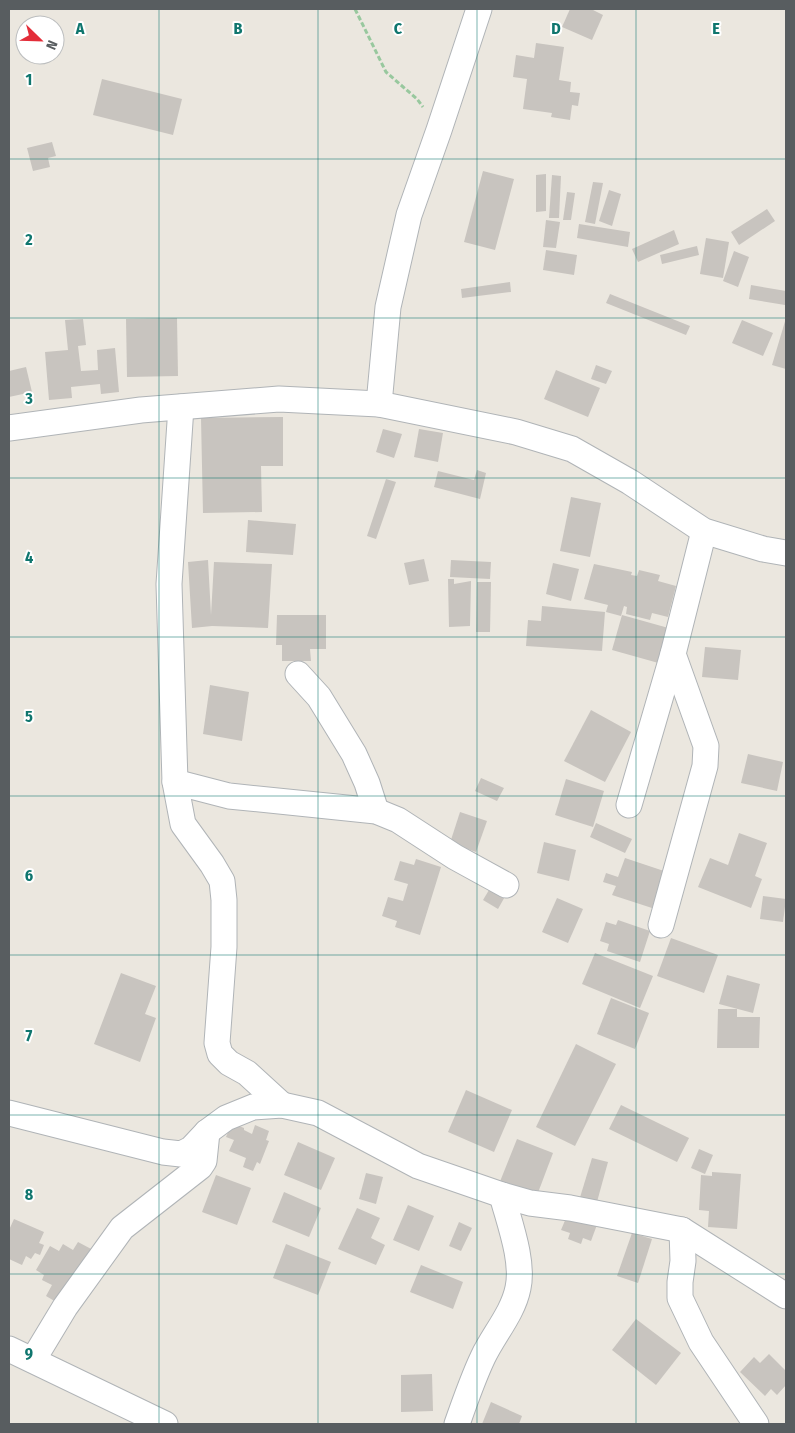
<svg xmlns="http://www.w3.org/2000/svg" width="795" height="1433" viewBox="0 0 795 1433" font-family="'Fira Sans Condensed',sans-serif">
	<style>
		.building { fill: #c8c4bf }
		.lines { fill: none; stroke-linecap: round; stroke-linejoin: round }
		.street-casing { stroke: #b0b4b7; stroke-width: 27 }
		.path { stroke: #98c89e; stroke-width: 3; stroke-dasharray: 5 2.5; stroke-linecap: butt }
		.street { stroke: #fff; stroke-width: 25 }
		.grid { fill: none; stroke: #0f766e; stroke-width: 1; stroke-opacity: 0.55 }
		.grid-label { font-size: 16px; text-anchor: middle; font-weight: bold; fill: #0f766e; stroke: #fff; stroke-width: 4; stroke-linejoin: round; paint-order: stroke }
	</style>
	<rect width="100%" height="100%" fill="#ebe7df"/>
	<g class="building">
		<path d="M570 9H591L603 15 592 40 562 27Z"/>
		<path d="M536 43 564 47 559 80 571 82 570 92 580 93 578 106 572 105 570 120 551 117 552 113 523 109 527 79 513 77 516 55 534 58Z"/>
		<path d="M102 79 182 99 173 135 93 115Z"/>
		<path d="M52 142 56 156 48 158 50 167 33 171 27 148Z"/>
		<path d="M483 171 514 179 495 250 464 242Z"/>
		<path d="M546 174V211L536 212V175Z"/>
		<path d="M552 175 561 176 559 218H549Z"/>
		<path d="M593 182 603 183 595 224 585 222Z"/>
		<path d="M609 190 621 194 612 226 599 221Z"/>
		<path d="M567 192 575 193 571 220H563Z"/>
		<path d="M767 209 775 221 739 245 731 232Z"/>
		<path d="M546 220 560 222 556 248 543 247Z"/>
		<path d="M579 224 630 232 628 247 577 238Z"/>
		<path d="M674 230 679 244 638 262 632 249Z"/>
		<path d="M706 238 729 242 723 278 700 274Z"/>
		<path d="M697 246 699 255 662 264 660 255Z"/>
		<path d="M546 250 577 255 574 275 543 270Z"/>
		<path d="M734 251 749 257 738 287 723 281Z"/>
		<path d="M510 282 511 292 462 298 461 289Z"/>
		<path d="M751 285 786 291 785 305 749 299Z"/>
		<path d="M610 294 690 326 686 335 606 303Z"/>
		<path d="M177 318 178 376 127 377 126 319Z"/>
		<path d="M786 318V369L772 365Z"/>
		<path d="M83 319 86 345 78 346 81 371 98 370 97 350 115 348 119 392 101 394 100 384 71 387 72 398 49 400 45 352 68 350 65 320Z"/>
		<path d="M742 320 773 333 763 356 732 343Z"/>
		<path d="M596 365 612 371 606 384 591 379Z"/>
		<path d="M26 367 32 392 9 397V371Z"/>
		<path d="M556 370 600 388 588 417 544 399Z"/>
		<path d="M283 417V466H261L262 512 203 513 201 418Z"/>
		<path d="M383 429 402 434 394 458 376 452Z"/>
		<path d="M419 429 443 433 438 462 414 457Z"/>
		<path d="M477 470 486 473 480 499 434 487 438 471 474 480Z"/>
		<path d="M386 479 396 482 376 539 367 536Z"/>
		<path d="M571 497 601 503 590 557 560 551Z"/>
		<path d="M248 520 296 524 293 555 246 552Z"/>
		<path d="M424 559 429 581 409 585 404 563Z"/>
		<path d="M208 560 211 615 214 562 272 564 268 628 212 626 192 628 188 562Z"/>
		<path d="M451 560 491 562 490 579 450 577Z"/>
		<path d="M553 563 579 569 571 601 546 594Z"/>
		<path d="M594 564 632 572 631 575 637 576 639 570 660 575 658 581 676 586 668 617 652 613 650 620 626 614 627 607 624 606 621 616 606 612 608 605 584 599Z"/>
		<path d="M448 579H454V584L471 581 470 626 449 627Z"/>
		<path d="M477 582H491L490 632H476Z"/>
		<path d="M542 606 605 612 602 651 526 646 528 620 541 621Z"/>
		<path d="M277 615H326V649H310L311 661H282V645H276Z"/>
		<path d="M622 615 672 629 662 664 612 650Z"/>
		<path d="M705 647 741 650 738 680 702 677Z"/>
		<path d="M210 685 249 692 242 741 203 734Z"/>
		<path d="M591 710 631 732 605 782 564 761Z"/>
		<path d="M748 754 783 762 777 791 741 783Z"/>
		<path d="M481 778 504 788 497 801 475 791Z"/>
		<path d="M566 779 604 791 593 827 555 815Z"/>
		<path d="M460 812 487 821 476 852 450 843Z"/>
		<path d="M596 823 632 839 625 853 590 837Z"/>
		<path d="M739 833 767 843 755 876 762 879 751 908 698 887 710 858 728 865Z"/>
		<path d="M544 842 576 850 569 881 537 873Z"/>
		<path d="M625 858 664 871 652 908 612 895 616 886 603 882 606 873 618 877Z"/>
		<path d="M416 859 441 867 420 935 395 927 397 921 382 916 388 897 403 901 408 884 394 880 400 861 414 865Z"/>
		<path d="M492 885 507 893 498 909 483 900Z"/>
		<path d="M763 896 786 899 783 922 760 919Z"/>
		<path d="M557 898 583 909 568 943 542 932Z"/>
		<path d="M618 920 650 931 640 962 607 951 609 944 600 941 606 922 616 925Z"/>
		<path d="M671 938 718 955 704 993 657 976Z"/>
		<path d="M595 953 653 976 640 1008 582 984Z"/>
		<path d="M121 973 156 986 145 1014 156 1018 140 1062 94 1044Z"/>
		<path d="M727 975 760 984 753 1013 719 1004Z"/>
		<path d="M611 998 649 1013 635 1049 597 1034Z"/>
		<path d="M718 1009H737V1017H760L759 1048H717Z"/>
		<path d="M576 1044 616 1064 575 1146 536 1127Z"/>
		<path d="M466 1090 512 1110 494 1152 448 1132Z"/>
		<path d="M621 1105 689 1138 677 1162 609 1129Z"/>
		<path d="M232 1123 244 1128V1130L252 1134 255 1125 269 1131 266 1140 269 1141 260 1164 257 1162 253 1171 243 1167 246 1158 229 1151 234 1140 226 1137Z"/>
		<path d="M517 1139 553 1153 536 1198 499 1184Z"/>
		<path d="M298 1142 335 1158 321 1190 284 1175Z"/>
		<path d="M699 1149 713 1155 705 1174 691 1168Z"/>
		<path d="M592 1158 608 1162 595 1209 578 1204Z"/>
		<path d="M712 1172 741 1174 737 1229 708 1227 709 1211 699 1210 701 1175 712 1176Z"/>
		<path d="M366 1173 383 1177 376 1204 359 1199Z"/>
		<path d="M216 1175 251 1188 237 1225 202 1212Z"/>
		<path d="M284 1192 321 1208 309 1237 272 1222Z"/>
		<path d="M408 1205 434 1216 419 1251 393 1240Z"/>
		<path d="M357 1208 380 1218 371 1238 385 1245 376 1265 338 1249Z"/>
		<path d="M569 1211 598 1222 591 1241 583 1238 581 1244 568 1239 570 1233 561 1230Z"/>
		<path d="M14 1219 44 1232 39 1243 44 1245 40 1255 35 1253 31 1259 26 1256 22 1265 9 1259V1230Z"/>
		<path d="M459 1222 472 1228 461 1251 449 1246Z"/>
		<path d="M632 1233 652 1239 638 1283 617 1276Z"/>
		<path d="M78 1242 95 1251 63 1306 46 1296 52 1285 42 1280 44 1275 36 1270 50 1246 59 1251 63 1244 73 1250Z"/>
		<path d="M286 1244 331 1262 318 1295 273 1278Z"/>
		<path d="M421 1265 463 1282 453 1309 410 1292Z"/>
		<path d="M636 1319 681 1353 656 1385 612 1350Z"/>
		<path d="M769 1354 786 1371V1385L777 1395 771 1389 765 1396 740 1372 754 1357 760 1363Z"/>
		<path d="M432 1374 433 1411 401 1412V1375Z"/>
		<path d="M491 1402 522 1416 519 1424H482Z"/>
	</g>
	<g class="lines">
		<g class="street-casing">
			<g id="street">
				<path d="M379 404 388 307 409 215 439 130 479 9"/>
				<path d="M181 407 169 584 175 782 183 824 212 864 222 881 224 900V947L217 1043 220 1054 229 1063 247 1073 282 1105"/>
				<path d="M9 428 141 410 279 399 379 404 516 432 572 449 630 482 704 531 763 549 786 553"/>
				<path d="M298 674 319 697 354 754 367 783 376 811"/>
				<path d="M175 782 229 796 376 811 398 820 455 857 506 885"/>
				<path d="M629 805 673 654 704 531"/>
				<path d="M661 925 705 766 706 746 673 654"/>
				<path d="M9 1113 163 1152 181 1154 191 1149 207 1132 226 1118 253 1107 282 1105 318 1113 418 1166 502 1195 530 1203 570 1208 682 1230 786 1296"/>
				<path d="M682 1230 683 1261 680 1282V1298L701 1342 756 1424"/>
				<path d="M9 1349 165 1424"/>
				<path d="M33 1360 65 1307 122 1228 200 1167 204 1161 207 1132"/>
				<path d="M457 1424C465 1401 473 1378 483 1357 494 1334 513 1313 518 1288 524 1261 509 1222 502 1195"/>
			</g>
		</g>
		<path class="path" d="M355 9 386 72 417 99 423 107"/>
		<use href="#street" class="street"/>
	</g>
	<path class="grid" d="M159 9V1424M318 9V1424M477 9V1424M636 9V1424M9 159H786M9 318H786M9 478H786M9 637H786M9 796H786M9 955H786M9 1115H786M9 1274H786"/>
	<g class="grid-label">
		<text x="80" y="34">A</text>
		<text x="238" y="34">B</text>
		<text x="398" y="34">C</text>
		<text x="556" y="34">D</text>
		<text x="716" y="34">E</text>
		<text x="29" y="85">1</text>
		<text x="29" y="245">2</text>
		<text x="29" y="404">3</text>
		<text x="29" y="563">4</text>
		<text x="29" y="722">5</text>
		<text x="29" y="881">6</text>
		<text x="29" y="1041">7</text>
		<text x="29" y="1200">8</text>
		<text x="29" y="1359">9</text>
	</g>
	<rect width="795" height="1433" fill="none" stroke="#585d60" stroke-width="20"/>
	<g transform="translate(40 40) rotate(113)"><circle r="24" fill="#ffffff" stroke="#bcbebf"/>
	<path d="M0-4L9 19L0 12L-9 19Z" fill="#e32d39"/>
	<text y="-8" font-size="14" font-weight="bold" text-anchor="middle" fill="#585d60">N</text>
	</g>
</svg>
